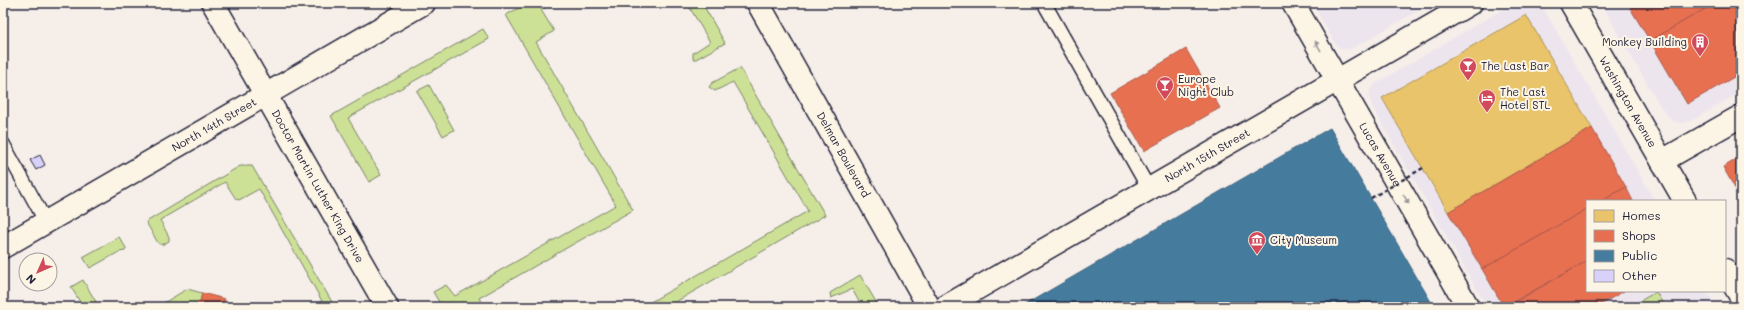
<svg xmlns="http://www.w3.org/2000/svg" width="1744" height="310" viewBox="0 0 1744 310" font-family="Mali,sans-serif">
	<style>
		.built { fill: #ece5ee }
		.green { fill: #cde196; stroke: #788268 }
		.homes { fill: #e9c46a; stroke: #ad935c }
		.shops { fill: #e76f51; stroke: #ac584a }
		.public { fill: #457b9d; stroke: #3a6080 }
		.building { fill: #d8d1f9; stroke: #22223b }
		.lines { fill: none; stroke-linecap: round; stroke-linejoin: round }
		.service-casing { stroke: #22223b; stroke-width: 16 }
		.minor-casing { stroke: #22223b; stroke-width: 25 }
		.tertiary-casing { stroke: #22223b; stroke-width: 25 }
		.secondary-casing { stroke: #22223b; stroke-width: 25 }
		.service { stroke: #fcf5e5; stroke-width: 13 }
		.minor { stroke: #fcf5e5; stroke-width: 22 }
		.tertiary { stroke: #fcf5e5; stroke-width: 22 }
		.secondary { stroke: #fcf5e5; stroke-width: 22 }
		.path-bridge { stroke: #22223b; stroke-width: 2.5; stroke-dasharray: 4 3; stroke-linecap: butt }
		.oneway { fill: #9a9698 }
		.labels { text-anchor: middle; stroke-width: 4; stroke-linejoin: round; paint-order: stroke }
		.poi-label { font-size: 11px; fill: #22223b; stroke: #fcf5e5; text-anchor: start }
		.street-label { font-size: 11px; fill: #22223b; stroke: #fcf5e5 }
	</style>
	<rect width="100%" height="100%" fill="#f5eee9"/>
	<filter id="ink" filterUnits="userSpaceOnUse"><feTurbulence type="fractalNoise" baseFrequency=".025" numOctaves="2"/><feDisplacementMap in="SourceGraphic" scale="8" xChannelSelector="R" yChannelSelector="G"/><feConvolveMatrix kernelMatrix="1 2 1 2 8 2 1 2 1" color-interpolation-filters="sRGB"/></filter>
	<g filter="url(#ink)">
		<g class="built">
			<path d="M1312 3H1431L1355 47 1346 50 1340 48 1335 43Z"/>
			<path d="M1514 3H1536L1544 10 1655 201H1587V291H1707L1716 307H1487L1373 108 1369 96 1370 90 1375 84Z"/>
			<path d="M1601 3H1741V92L1690 121 1684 123 1675 122 1668 116 1660 106Z"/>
		</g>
		<g class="green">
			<path d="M528 3H553L541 10 554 31 536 42 633 210 479 298 484 307H442L433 292 446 285 455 296 616 205 506 15Z"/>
			<path d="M687 3H702L725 43 696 59H693V53L710 42Z"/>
			<path d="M483 29 489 39 348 118 381 175 369 182 331 116Z"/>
			<path d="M740 68 825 215 667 307H642L808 211 733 82 715 91 709 87 712 83Z"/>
			<path d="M429 85 454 130 443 136 417 91Z"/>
			<path d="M240 166H252L332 302 324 307H312L322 301 259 189 239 200 236 199 225 182 160 220 169 237V241L162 245 158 243 146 222Z"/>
			<path d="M119 237 126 248 125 251 119 252 90 268 83 257Z"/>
			<path d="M860 275 879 307H862L852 289 831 298 830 293Z"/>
			<path d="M83 280 99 307H83L71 287Z"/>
			<path d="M187 289 202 293 200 302 190 307H157Z"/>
			<path d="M1656 292 1665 307H1629Z"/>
		</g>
		<path class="homes" d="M1526 15 1592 128 1448 212 1382 98Z"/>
		<g class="shops">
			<path d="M1638 3H1715L1650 41 1630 8Z"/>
			<path d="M1715 3H1741V73L1687 104 1650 41Z"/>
			<path d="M1186 49 1220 108 1144 151 1110 93Z"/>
			<path d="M1592 128 1626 187 1602 201H1587V209L1482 269 1448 212Z"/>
			<path d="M1741 157V190L1737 192 1723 167Z"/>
			<path d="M1626 187 1633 201H1602Z"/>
			<path d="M1587 209V261L1504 307 1482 269Z"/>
			<path d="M1587 261V291H1624L1596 307H1506Z"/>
			<path d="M202 293 225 299 223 307H190L200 302Z"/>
		</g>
		<path class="public" d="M1330 128 1434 307H1021Z"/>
		<path class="building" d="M40 155 45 165 36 170 30 160Z"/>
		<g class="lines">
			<g class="service-casing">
				<g id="service">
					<path d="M1044 3 1149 189"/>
					<path d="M3 144 46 222"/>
				</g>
			</g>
			<g class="minor-casing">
				<g id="minor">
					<path id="s1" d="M1293 3 1468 307"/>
					<path d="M1662 161 1741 116"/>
					<path id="s2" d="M945 307 1471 3"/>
				</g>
			</g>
			<g class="tertiary-casing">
				<g id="tertiary">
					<path id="s3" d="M758 3 929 307"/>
				</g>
			</g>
			<g class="secondary-casing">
				<g id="secondary">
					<path id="s4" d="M213 3 387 307"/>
					<path id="s5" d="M1571 3 1685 201"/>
					<path id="s6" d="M3 247 424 3"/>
					<path d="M1725 270 1741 297"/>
				</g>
			</g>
			<use href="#service" class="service"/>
			<use href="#minor" class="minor"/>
			<use href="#tertiary" class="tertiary"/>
			<use href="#secondary" class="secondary"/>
			<path class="path-bridge" d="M1371 198 1423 168"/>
		</g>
		<defs><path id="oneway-solid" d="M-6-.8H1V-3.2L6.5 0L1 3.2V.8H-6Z"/></defs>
		<g class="oneway">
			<use href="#oneway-solid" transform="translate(1318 46) rotate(-120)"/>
			<use href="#oneway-solid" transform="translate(1406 199) rotate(60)"/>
		</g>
	</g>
	<defs>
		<g id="building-pin" transform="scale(0.9)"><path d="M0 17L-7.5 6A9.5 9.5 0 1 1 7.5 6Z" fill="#d1495b" stroke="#fcf5e5"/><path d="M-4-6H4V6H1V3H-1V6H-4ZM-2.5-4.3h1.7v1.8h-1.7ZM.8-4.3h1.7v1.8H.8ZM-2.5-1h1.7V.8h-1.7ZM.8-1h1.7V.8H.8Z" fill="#fff"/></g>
		<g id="bar-pin" transform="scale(0.9)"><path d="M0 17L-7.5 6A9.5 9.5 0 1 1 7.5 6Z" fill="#d1495b" stroke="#fcf5e5"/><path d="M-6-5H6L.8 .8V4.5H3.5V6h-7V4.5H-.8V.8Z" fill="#fff"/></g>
		<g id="hotel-pin" transform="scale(0.9)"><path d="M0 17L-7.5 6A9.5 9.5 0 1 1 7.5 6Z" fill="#d1495b" stroke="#fcf5e5"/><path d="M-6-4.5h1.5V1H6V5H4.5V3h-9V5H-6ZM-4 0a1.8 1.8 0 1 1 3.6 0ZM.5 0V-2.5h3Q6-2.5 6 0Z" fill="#fff"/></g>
		<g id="museum-pin" transform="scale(0.9)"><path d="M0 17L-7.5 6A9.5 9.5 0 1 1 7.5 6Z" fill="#d1495b" stroke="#fcf5e5"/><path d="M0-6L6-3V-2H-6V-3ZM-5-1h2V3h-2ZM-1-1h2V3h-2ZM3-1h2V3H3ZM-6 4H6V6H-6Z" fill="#fff"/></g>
	</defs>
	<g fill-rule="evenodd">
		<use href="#building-pin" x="1700" y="42"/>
		<use href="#bar-pin" x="1468" y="66"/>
		<use href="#bar-pin" x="1165" y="85"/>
		<use href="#hotel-pin" x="1487" y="98"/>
		<use href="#museum-pin" x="1257" y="240"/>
	</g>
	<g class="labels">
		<g class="poi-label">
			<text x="1687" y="46" text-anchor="end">Monkey Building</text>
			<text x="1481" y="70">The Last Bar</text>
			<text x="1178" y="83">Europe<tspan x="1178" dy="13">Night Club</tspan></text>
			<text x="1500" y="96">The Last<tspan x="1500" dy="13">Hotel STL</tspan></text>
			<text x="1270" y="244">City Museum</text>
		</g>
		<g class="street-label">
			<text dy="4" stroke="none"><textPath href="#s5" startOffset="114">Washington Avenue</textPath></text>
			<text dy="4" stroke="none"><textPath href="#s6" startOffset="244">North 14th Street</textPath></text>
			<text dy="4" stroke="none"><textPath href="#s3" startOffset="174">Delmar Boulevard</textPath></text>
			<text dy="4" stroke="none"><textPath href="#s2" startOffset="303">North 15th Street</textPath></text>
			<text dy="4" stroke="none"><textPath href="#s1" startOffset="175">Lucas Avenue</textPath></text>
			<text dy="4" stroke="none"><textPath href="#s4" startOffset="211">Doctor Martin Luther King Drive</textPath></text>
		</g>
	</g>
	<rect width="1744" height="310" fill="none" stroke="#fcf5e5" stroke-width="16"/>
	<rect x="8" y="8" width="1728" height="294" fill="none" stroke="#22223b" stroke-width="1.5" filter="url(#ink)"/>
	<rect x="1586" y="200" width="140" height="92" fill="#fcf5e5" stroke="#a5a1a1"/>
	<rect x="1594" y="210" width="20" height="12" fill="#e9c46a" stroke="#a5a1a1"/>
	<text x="1622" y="220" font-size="12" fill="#22223b">Homes</text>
	<rect x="1594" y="230" width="20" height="12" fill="#e76f51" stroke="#a5a1a1"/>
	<text x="1622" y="240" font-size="12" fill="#22223b">Shops</text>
	<rect x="1594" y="250" width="20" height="12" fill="#457b9d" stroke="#a5a1a1"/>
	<text x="1622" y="260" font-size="12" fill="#22223b">Public</text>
	<rect x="1594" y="270" width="20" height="12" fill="#d8d1f9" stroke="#a5a1a1"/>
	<text x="1622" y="280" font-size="12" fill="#22223b">Other</text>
	<g transform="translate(38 272) rotate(225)"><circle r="19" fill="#fcf5e5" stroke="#a5a1a1"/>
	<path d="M0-3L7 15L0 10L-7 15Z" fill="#d1495b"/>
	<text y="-6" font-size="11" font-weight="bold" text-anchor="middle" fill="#22223b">N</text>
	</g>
</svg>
